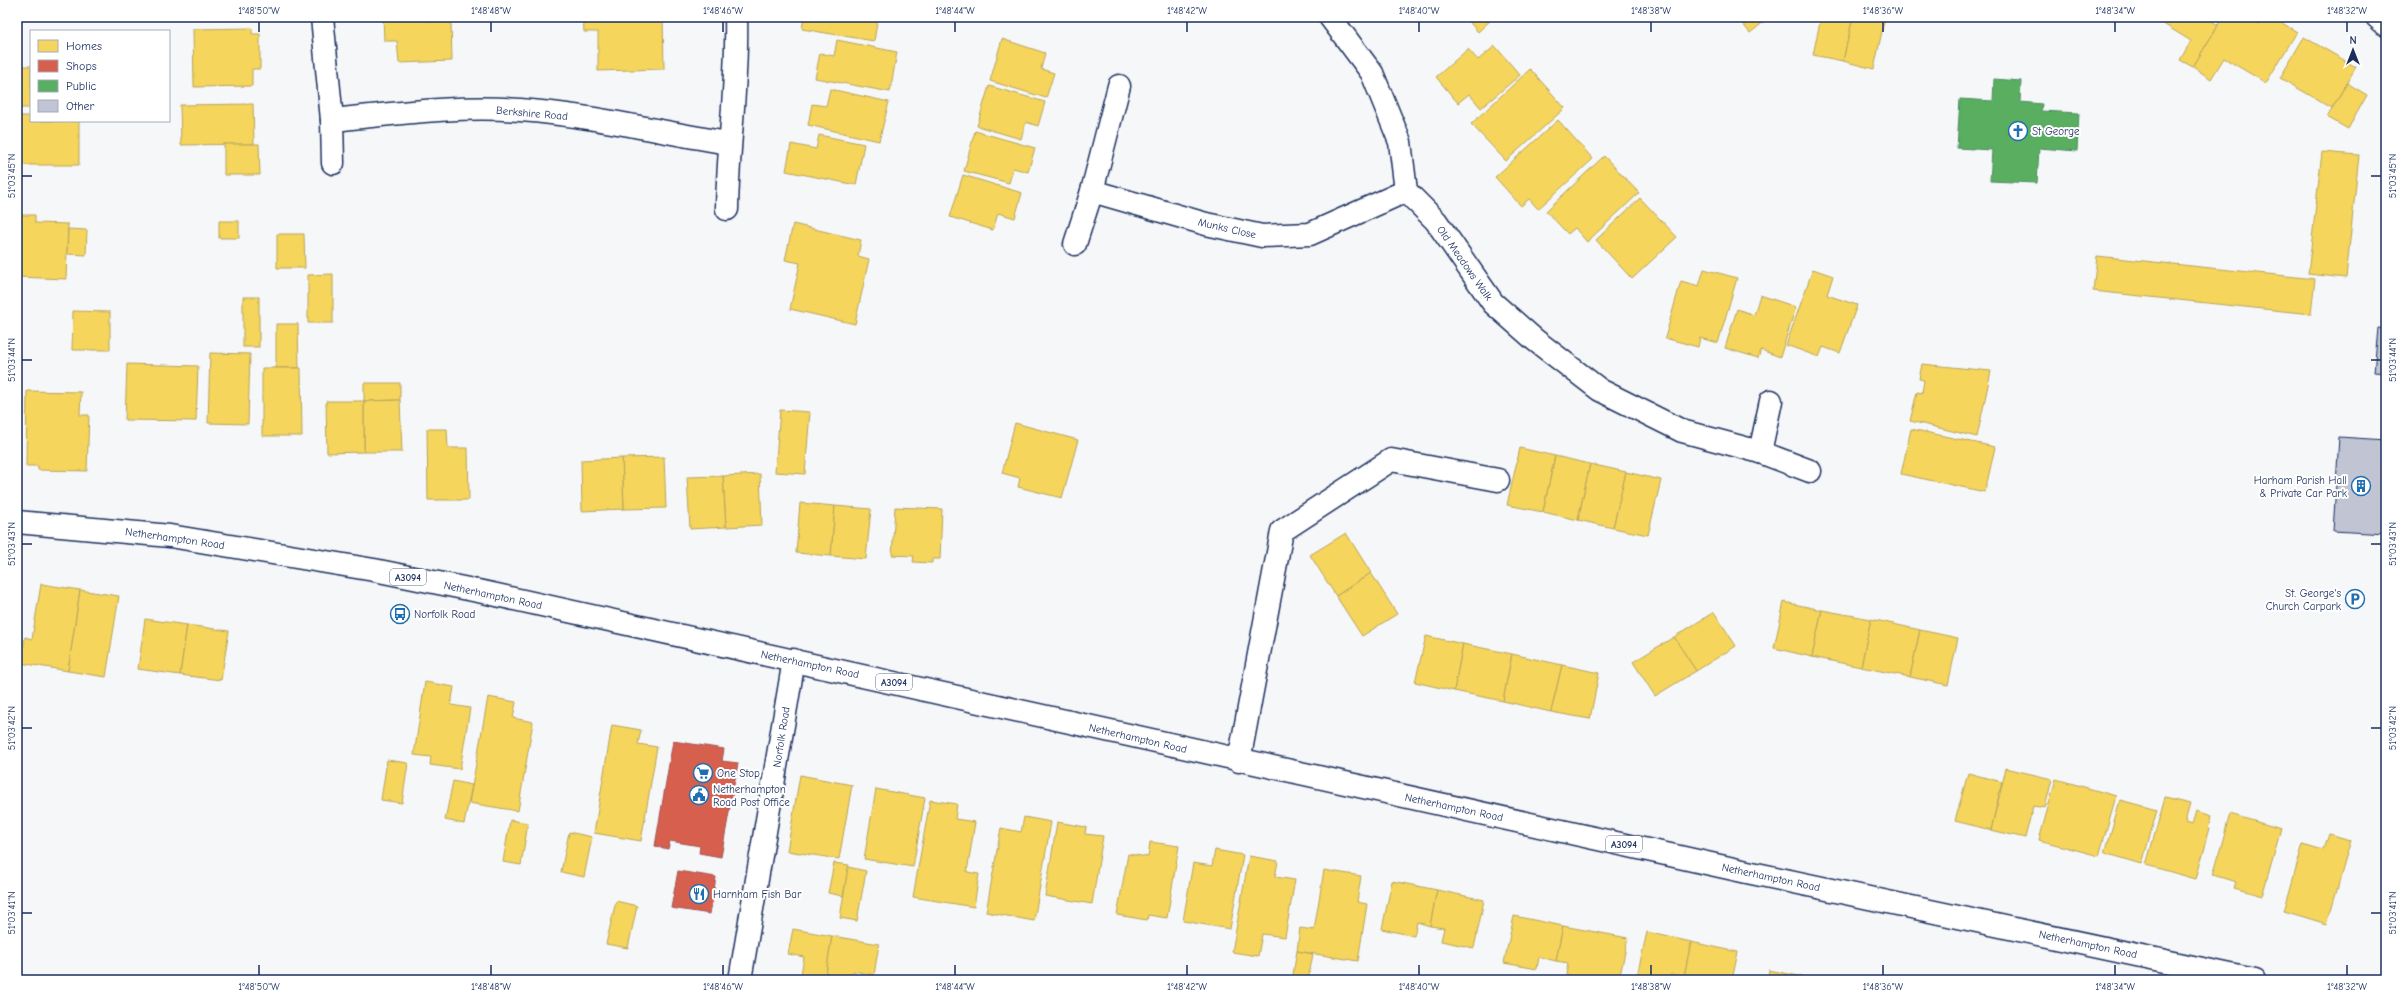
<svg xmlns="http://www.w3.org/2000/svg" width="2403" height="997" viewBox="0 0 2403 997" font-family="'Comic Neue',sans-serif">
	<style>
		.homes { fill: #f6d55c; stroke: #b4a35d }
		.shops { fill: #d6604d; stroke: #9e5152 }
		.public { fill: #5aae61; stroke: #478860 }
		.building { fill: #c0c4d3; stroke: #1b2f5e }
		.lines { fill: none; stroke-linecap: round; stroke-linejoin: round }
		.service-casing { stroke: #1b2f5e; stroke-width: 25 }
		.minor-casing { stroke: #1b2f5e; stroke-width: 25 }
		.primary-casing { stroke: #1b2f5e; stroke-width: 25 }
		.service { stroke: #fff; stroke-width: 22 }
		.minor { stroke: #fff; stroke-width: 22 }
		.primary { stroke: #fff; stroke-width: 22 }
		.ticks { fill: none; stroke: #1b2f5e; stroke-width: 1.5 }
		.labels { text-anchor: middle; stroke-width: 4; stroke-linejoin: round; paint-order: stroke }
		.shield { fill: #fff; stroke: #5f6d8e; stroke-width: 1 }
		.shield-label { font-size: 10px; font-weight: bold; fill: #1b2f5e }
		.street-label { font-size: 11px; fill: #1b2f5e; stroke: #fff }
		.poi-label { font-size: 11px; fill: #1b2f5e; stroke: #fff; text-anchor: start }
		.neatline { fill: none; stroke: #1b2f5e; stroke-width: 1.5 }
		.ticks-label { font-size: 10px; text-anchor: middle; fill: #1b2f5e }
	</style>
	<rect width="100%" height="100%" fill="#f6f7f9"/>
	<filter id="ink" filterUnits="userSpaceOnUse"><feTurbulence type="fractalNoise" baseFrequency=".025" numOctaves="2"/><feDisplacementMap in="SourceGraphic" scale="8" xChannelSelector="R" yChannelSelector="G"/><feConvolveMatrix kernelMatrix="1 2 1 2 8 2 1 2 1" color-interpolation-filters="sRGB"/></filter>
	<g filter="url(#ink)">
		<g class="homes">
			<path d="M383 17H426V21L451 20 452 61 399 63 397 41H384Z"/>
			<path d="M583 17H663L664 69 598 71V32H584Z"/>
			<path d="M804 17H878L874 41 802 29Z"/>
			<path d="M1465 17H1494L1478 32Z"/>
			<path d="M1737 17H1770L1750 33Z"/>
			<path d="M1821 17H1853L1843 61 1813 55Z"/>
			<path d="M1853 17H1885L1874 69 1843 61Z"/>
			<path d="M2152 17H2206L2218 25 2193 67 2180 60 2191 41Z"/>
			<path d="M2223 17H2249L2260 24 2264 17H2272L2297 32 2266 83 2224 58 2211 79 2193 67Z"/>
			<path d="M252 28V34H260V69H252V86L194 87 193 29Z"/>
			<path d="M2304 37 2356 67 2332 108 2280 78Z"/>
			<path d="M1002 39 1045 53 1041 69 1054 73 1046 98 990 81Z"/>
			<path d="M837 40 897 52 890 92 815 78 820 53 834 56Z"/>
			<path d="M1495 46 1520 75 1481 108 1469 94 1458 103 1436 77 1468 49 1478 60Z"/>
			<rect x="17" y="66" width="14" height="42"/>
			<path d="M1530 69 1565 108 1506 161 1471 124Z"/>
			<path d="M2347 83 2367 95 2348 129 2327 117Z"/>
			<path d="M989 86 1045 102 1038 126 1026 122 1021 139 977 126Z"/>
			<path d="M830 89 889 102 879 141 808 125 812 104 826 106Z"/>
			<path d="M253 104 254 144 181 145 180 105Z"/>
			<path d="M17 116H31V121H79V165H17Z"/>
			<path d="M1558 120 1593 159 1538 209 1529 199 1521 206 1495 177Z"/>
			<path d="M975 131 1035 148 1028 172 1013 168 1009 183 964 171Z"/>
			<path d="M819 135 864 144 856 185 786 171 791 144 816 149Z"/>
			<path d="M224 144H259L260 175H224Z"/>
			<path d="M2322 152 2359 155 2346 278 2308 274Z"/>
			<path d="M1604 156 1639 193 1587 242 1575 228 1568 234 1546 211Z"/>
			<path d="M963 175 1022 193 1015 218 998 213 993 230 950 217Z"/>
			<path d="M1640 198 1677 237 1632 279 1596 240Z"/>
			<path d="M17 215H35V223L68 224 66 279 17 277Z"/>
			<rect x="219" y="221" width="20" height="17"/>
			<path d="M793 224 861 240 858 256 869 259 855 324 790 309 800 263 785 260Z"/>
			<path d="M68 229 87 230 86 255 67 254Z"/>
			<path d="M277 234H304L305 268H277Z"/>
			<path d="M2097 256 2315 279 2311 314 2093 291Z"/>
			<path d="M1704 269 1737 278 1718 343 1700 338 1698 347 1665 338 1681 281 1699 286Z"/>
			<path d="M1813 269 1833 276 1827 295 1857 305 1840 353 1823 347 1819 357 1786 345Z"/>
			<path d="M333 274V323H308V275Z"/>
			<path d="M1760 295 1796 307 1780 357 1761 350 1758 358 1725 348 1737 309 1754 315Z"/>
			<rect x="243" y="297" width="16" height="50"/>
			<path d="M73 311 110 312V350H72Z"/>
			<path d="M276 324H298L299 368H276Z"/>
			<path d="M210 353 250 354 248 424 208 423Z"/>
			<path d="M127 364 198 366 196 421 125 420Z"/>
			<path d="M1922 364 1991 371 1977 437 1910 421 1917 392 1922 393 1924 380 1919 379Z"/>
			<path d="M262 368H301L302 436H262Z"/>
			<path d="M364 383H400V400L364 401Z"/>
			<path d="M27 391 81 392 80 415H89L87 471 38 470V466H26Z"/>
			<path d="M400 400 402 452H364V401Z"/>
			<path d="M326 401H364V452L327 453Z"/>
			<path d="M780 410 810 412 805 474 775 472Z"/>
			<path d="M1015 423 1078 440 1062 498 1018 487 1020 478 1002 473Z"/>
			<path d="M427 429H447L448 448H468L469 500H428Z"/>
			<path d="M1911 429 1995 447 1985 492 1901 474Z"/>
			<path d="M1520 448 1555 456 1543 512 1507 505Z"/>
			<path d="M1555 456 1590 464 1578 520 1543 512Z"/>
			<path d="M664 457 666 508 624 509 622 458Z"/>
			<path d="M622 458 624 509 582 511 581 460Z"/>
			<path d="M1590 464 1626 472 1613 528 1578 520Z"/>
			<path d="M1626 472 1661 480 1648 535 1613 528Z"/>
			<path d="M760 474 762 525 726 527 723 476Z"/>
			<path d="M723 476 726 527 690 529 687 477Z"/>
			<path d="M800 503 835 506 831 556 796 553Z"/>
			<path d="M835 506 871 509 866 559 831 556Z"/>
			<path d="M895 507 942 509 940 559H932V563L913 562 914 556 892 555Z"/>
			<path d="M1346 533 1371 573 1336 596 1310 555Z"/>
			<path d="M1371 573 1397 614 1362 636 1336 596Z"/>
			<path d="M41 584 80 590 68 671 21 663 25 637 32 639Z"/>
			<path d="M80 590 119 596 106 677 68 671Z"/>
			<path d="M1784 602 1822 610 1812 657 1774 648Z"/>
			<path d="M1822 610 1871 619 1861 667 1812 657Z"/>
			<path d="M1714 612 1736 646 1696 671 1674 637Z"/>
			<path d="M145 619 187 625 180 675 138 669Z"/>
			<path d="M1871 619 1920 630 1910 677 1861 667Z"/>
			<path d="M187 625 229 631 221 680 180 675Z"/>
			<path d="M1920 630 1958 638 1948 685 1910 677Z"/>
			<path d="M1426 636 1463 644 1454 691 1415 682Z"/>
			<path d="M1674 637 1696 671 1655 696 1633 662Z"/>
			<path d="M1463 644 1512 654 1503 701 1454 691Z"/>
			<path d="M1512 654 1562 665 1551 712 1503 701Z"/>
			<path d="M1562 665 1599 673 1590 719 1551 712Z"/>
			<path d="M425 682 454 687 451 705 470 708 460 769 430 765 431 757 414 755Z"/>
			<path d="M488 697 516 702 513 718 533 722 518 811 469 803Z"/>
			<path d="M612 725 641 730 638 744 657 747 641 841 594 833Z"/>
			<path d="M387 760 408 763 402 803 381 800Z"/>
			<path d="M2006 768 2052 779 2045 808 2033 806 2025 838 1991 830Z"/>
			<path d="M1968 773 2002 782 1991 830 1955 821Z"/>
			<path d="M800 775 852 785 839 859 787 851Z"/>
			<path d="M2056 779 2116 796 2099 856 2039 840Z"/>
			<path d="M453 781 472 785 464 824 445 820Z"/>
			<path d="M876 789 925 798 913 867 864 859Z"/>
			<path d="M2165 798 2190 804 2185 822 2192 824 2196 811 2211 816 2208 828H2210L2196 879 2146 865Z"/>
			<path d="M930 800 957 804 955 819 975 822 967 872 979 874 974 907 913 897Z"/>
			<path d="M2120 800 2157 810 2142 864 2105 853Z"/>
			<path d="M2230 814 2281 829 2262 896 2234 888 2236 882 2213 875Z"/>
			<path d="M1024 817 1051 822 1034 921 986 912 1001 828 1021 832Z"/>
			<path d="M510 820 528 823 521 865 503 862Z"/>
			<path d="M1057 822 1086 827 1085 834 1103 836 1092 904 1045 896Z"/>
			<path d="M569 832 592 837 584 877 561 872Z"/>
			<path d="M2328 834 2351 840 2327 924 2284 911 2303 844 2323 850Z"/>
			<path d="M1150 842 1179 846 1167 918 1148 915 1147 920 1117 915 1128 854 1148 857Z"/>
			<path d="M1215 850 1243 855 1230 929 1183 921 1193 863 1212 866Z"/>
			<path d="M1249 856 1278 861 1275 877 1295 880 1285 937 1262 934 1258 956 1232 952Z"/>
			<path d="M834 863 849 865 843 896 828 893Z"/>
			<path d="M848 867 866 871 857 921 840 918Z"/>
			<path d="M1324 870 1361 876 1357 902 1367 904 1358 961 1297 951 1300 928 1314 930Z"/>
			<path d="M1392 881 1437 890 1430 926 1417 922 1414 936 1382 929Z"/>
			<path d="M1437 890 1484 900 1474 948 1441 941 1444 928 1430 926Z"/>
			<path d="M616 901 637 906 628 948 606 944Z"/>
			<path d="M1514 916 1563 926 1556 961 1539 957 1537 969 1504 963Z"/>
			<path d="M1563 926 1628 938 1619 980H1594L1566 975 1568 963 1556 961Z"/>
			<path d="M793 929 832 936 825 980H800L804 957 788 954Z"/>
			<path d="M1647 932 1691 942 1684 977 1671 974 1670 980H1636Z"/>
			<path d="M832 936 879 944 874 975 853 971 851 980H825Z"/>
			<path d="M1691 942 1738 952 1732 980H1698L1684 977Z"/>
			<path d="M1297 951 1313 954 1308 980H1292Z"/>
			<path d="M1769 970 1814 979V980H1767Z"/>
		</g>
		<g class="shops">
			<path d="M673 741 724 749 722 761 738 763 721 857 699 853 700 846 670 841 668 849 655 846Z"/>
			<path d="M678 871 716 877 710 914 671 908Z"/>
		</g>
		<path class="public" d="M1994 79 2021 81 2020 102 2042 104 2041 111 2079 113 2077 151 2039 148 2037 183 1990 181 1992 150 1957 148 1960 99 1993 101Z"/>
		<g class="building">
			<path d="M2378 328 2386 329V373L2374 372Z"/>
			<path d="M2339 437 2386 440V534L2333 531Z"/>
		</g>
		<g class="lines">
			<g class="service-casing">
				<path id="service" d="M1239 761 1282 531 1391 460 1498 480"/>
			</g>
			<g class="minor-casing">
				<g id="minor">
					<path d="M322 17 332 120C394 114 458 105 520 110 590 115 660 132 729 143"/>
					<path d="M1330 17 1372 73 1400 142 1406 191 1436 221 1493 303 1535 340 1600 390 1682 431 1760 452 1810 471"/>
					<path d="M2377 17 2386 25"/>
					<path d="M1119 86 1092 191 1206 224 1262 236 1310 234 1406 191"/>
					<path d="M332 120 333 163"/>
					<path d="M727 209C728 145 738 81 736 17"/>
					<path d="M1075 244 1092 191"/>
					<path d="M1760 452 1771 401"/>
					<path d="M740 980 794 660"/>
				</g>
			</g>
			<g class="primary-casing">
				<path id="primary" d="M17 522 170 536 374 570 483 592 1747 872 2254 980"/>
			</g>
			<use href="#service" class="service"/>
			<use href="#minor" class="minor"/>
			<use href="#primary" class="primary"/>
		</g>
	</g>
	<path class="ticks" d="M259 22V32M491 22V32M723 22V32M955 22V32M1187 22V32M1419 22V32M1651 22V32M1883 22V32M2115 22V32M2347 22V32M22 176H32M2371 176H2381M22 360H32M2371 360H2381M22 544H32M2371 544H2381M22 728H32M2371 728H2381M22 913H32M2371 913H2381M259 965V975M491 965V975M723 965V975M955 965V975M1187 965V975M1419 965V975M1651 965V975M1883 965V975M2115 965V975M2347 965V975"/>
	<defs>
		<g id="church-ring" transform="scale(1)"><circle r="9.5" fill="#fff" stroke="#1f6fb2" stroke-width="1.5"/><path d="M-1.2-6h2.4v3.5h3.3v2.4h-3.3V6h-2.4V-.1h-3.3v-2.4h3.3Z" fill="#1f6fb2"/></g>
		<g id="building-ring" transform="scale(1)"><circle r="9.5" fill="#fff" stroke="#1f6fb2" stroke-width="1.5"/><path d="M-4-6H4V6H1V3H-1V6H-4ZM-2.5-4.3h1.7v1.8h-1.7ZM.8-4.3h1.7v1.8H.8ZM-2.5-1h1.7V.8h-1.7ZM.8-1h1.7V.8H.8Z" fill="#1f6fb2"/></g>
		<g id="parking-ring" transform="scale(1)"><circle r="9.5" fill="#fff" stroke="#1f6fb2" stroke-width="1.5"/><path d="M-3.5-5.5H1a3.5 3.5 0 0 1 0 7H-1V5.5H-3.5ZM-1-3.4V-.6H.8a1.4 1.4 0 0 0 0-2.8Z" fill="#1f6fb2"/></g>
		<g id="bus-ring" transform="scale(1)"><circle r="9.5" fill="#fff" stroke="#1f6fb2" stroke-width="1.5"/><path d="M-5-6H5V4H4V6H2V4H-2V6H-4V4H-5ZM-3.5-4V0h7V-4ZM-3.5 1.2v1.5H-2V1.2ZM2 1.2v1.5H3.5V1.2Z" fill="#1f6fb2"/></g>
		<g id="supermarket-ring" transform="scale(1)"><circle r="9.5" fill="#fff" stroke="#1f6fb2" stroke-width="1.5"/><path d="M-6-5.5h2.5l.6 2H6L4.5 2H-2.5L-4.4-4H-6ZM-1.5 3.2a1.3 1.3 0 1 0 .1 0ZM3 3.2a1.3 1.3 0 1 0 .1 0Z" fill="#1f6fb2"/></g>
		<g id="civic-ring" transform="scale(1)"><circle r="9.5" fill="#fff" stroke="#1f6fb2" stroke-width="1.5"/><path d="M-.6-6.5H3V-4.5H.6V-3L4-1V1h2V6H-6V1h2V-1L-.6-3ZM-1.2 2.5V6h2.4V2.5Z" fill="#1f6fb2"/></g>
		<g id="restaurant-ring" transform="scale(1)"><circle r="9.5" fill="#fff" stroke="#1f6fb2" stroke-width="1.5"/><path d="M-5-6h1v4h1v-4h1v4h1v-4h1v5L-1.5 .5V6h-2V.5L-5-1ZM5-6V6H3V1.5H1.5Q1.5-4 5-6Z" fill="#1f6fb2"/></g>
	</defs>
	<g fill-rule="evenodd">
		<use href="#church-ring" x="2018" y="131"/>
		<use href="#building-ring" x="2361" y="486"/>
		<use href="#parking-ring" x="2355" y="599"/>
		<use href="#bus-ring" x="400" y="614"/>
		<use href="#supermarket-ring" x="703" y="773"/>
		<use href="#civic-ring" x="699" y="795"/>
		<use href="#restaurant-ring" x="699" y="894"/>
	</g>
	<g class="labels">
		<g class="shield">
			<rect x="390" y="569" width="36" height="16" rx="3"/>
			<rect x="876" y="674" width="36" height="16" rx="3"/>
			<rect x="1606" y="836" width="36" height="16" rx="3"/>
		</g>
		<g class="shield-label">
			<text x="408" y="581">A3094</text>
			<text x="894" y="686">A3094</text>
			<text x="1624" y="848">A3094</text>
		</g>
		<g class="street-label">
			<text transform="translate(532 113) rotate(5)" y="4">Berkshire Road</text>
			<text transform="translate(1227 228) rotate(13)" y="4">Munks Close</text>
			<text transform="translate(1465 263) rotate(55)" y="4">Old Meadows Walk</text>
			<text transform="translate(175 538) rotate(8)" y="4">Netherhampton Road</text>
			<text transform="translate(493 595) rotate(12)" y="4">Netherhampton Road</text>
			<text transform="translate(810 664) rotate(12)" y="4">Netherhampton Road</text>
			<text transform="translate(781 737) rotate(-81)" y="4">Norfolk Road</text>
			<text transform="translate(1138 738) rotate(13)" y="4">Netherhampton Road</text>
			<text transform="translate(1454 807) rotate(12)" y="4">Netherhampton Road</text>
			<text transform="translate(1771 877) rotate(12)" y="4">Netherhampton Road</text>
			<text transform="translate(2088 944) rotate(12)" y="4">Netherhampton Road</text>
		</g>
		<g class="poi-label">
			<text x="2032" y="135">St George</text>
			<text x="2347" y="484" text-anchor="end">Harham Parish Hall<tspan x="2347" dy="13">&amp; Private Car Park</tspan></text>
			<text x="2341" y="597" text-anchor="end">St. George's<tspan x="2341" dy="13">Church Carpark</tspan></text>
			<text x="414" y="618">Norfolk Road</text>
			<text x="717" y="777">One Stop</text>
			<text x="713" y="793">Netherhampton<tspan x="713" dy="13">Road Post Office</tspan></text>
			<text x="713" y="898">Harnham Fish Bar</text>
		</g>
	</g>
	<rect width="2403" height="997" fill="none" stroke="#fff" stroke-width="44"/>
	<rect x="30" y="30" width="140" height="92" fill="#ffffff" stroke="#a4acbf"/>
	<rect x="38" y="40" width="20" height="12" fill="#f6d55c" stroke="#a4acbf"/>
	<text x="66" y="50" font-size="12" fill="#1b2f5e">Homes</text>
	<rect x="38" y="60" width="20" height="12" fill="#d6604d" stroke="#a4acbf"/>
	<text x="66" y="70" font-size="12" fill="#1b2f5e">Shops</text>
	<rect x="38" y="80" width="20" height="12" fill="#5aae61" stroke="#a4acbf"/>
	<text x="66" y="90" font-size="12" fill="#1b2f5e">Public</text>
	<rect x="38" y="100" width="20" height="12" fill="#c0c4d3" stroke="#a4acbf"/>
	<text x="66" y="110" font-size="12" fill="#1b2f5e">Other</text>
	<g transform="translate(2353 50)" stroke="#ffffff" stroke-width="3" paint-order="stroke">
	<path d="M0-3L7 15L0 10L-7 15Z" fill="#1b2f5e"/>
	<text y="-6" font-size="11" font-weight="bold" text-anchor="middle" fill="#1b2f5e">N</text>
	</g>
	<rect x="22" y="22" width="2359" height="953" class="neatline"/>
	<g class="ticks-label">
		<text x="259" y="14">1°48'50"W</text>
		<text x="491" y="14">1°48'48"W</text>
		<text x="723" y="14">1°48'46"W</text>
		<text x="955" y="14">1°48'44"W</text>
		<text x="1187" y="14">1°48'42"W</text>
		<text x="1419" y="14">1°48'40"W</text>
		<text x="1651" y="14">1°48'38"W</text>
		<text x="1883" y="14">1°48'36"W</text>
		<text x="2115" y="14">1°48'34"W</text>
		<text x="2347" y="14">1°48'32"W</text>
		<text transform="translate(11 176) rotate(-90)" y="4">51°03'45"N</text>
		<text transform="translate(2392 176) rotate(-90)" y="4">51°03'45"N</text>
		<text transform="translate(11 360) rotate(-90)" y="4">51°03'44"N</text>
		<text transform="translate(2392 360) rotate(-90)" y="4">51°03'44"N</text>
		<text transform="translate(11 544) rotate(-90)" y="4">51°03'43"N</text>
		<text transform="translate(2392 544) rotate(-90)" y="4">51°03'43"N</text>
		<text transform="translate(11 728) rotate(-90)" y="4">51°03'42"N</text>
		<text transform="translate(2392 728) rotate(-90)" y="4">51°03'42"N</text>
		<text transform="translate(11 913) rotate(-90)" y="4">51°03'41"N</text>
		<text transform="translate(2392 913) rotate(-90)" y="4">51°03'41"N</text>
		<text x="259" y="990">1°48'50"W</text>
		<text x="491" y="990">1°48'48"W</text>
		<text x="723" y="990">1°48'46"W</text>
		<text x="955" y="990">1°48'44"W</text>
		<text x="1187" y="990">1°48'42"W</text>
		<text x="1419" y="990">1°48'40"W</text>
		<text x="1651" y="990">1°48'38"W</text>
		<text x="1883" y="990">1°48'36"W</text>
		<text x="2115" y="990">1°48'34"W</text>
		<text x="2347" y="990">1°48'32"W</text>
	</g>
</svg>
